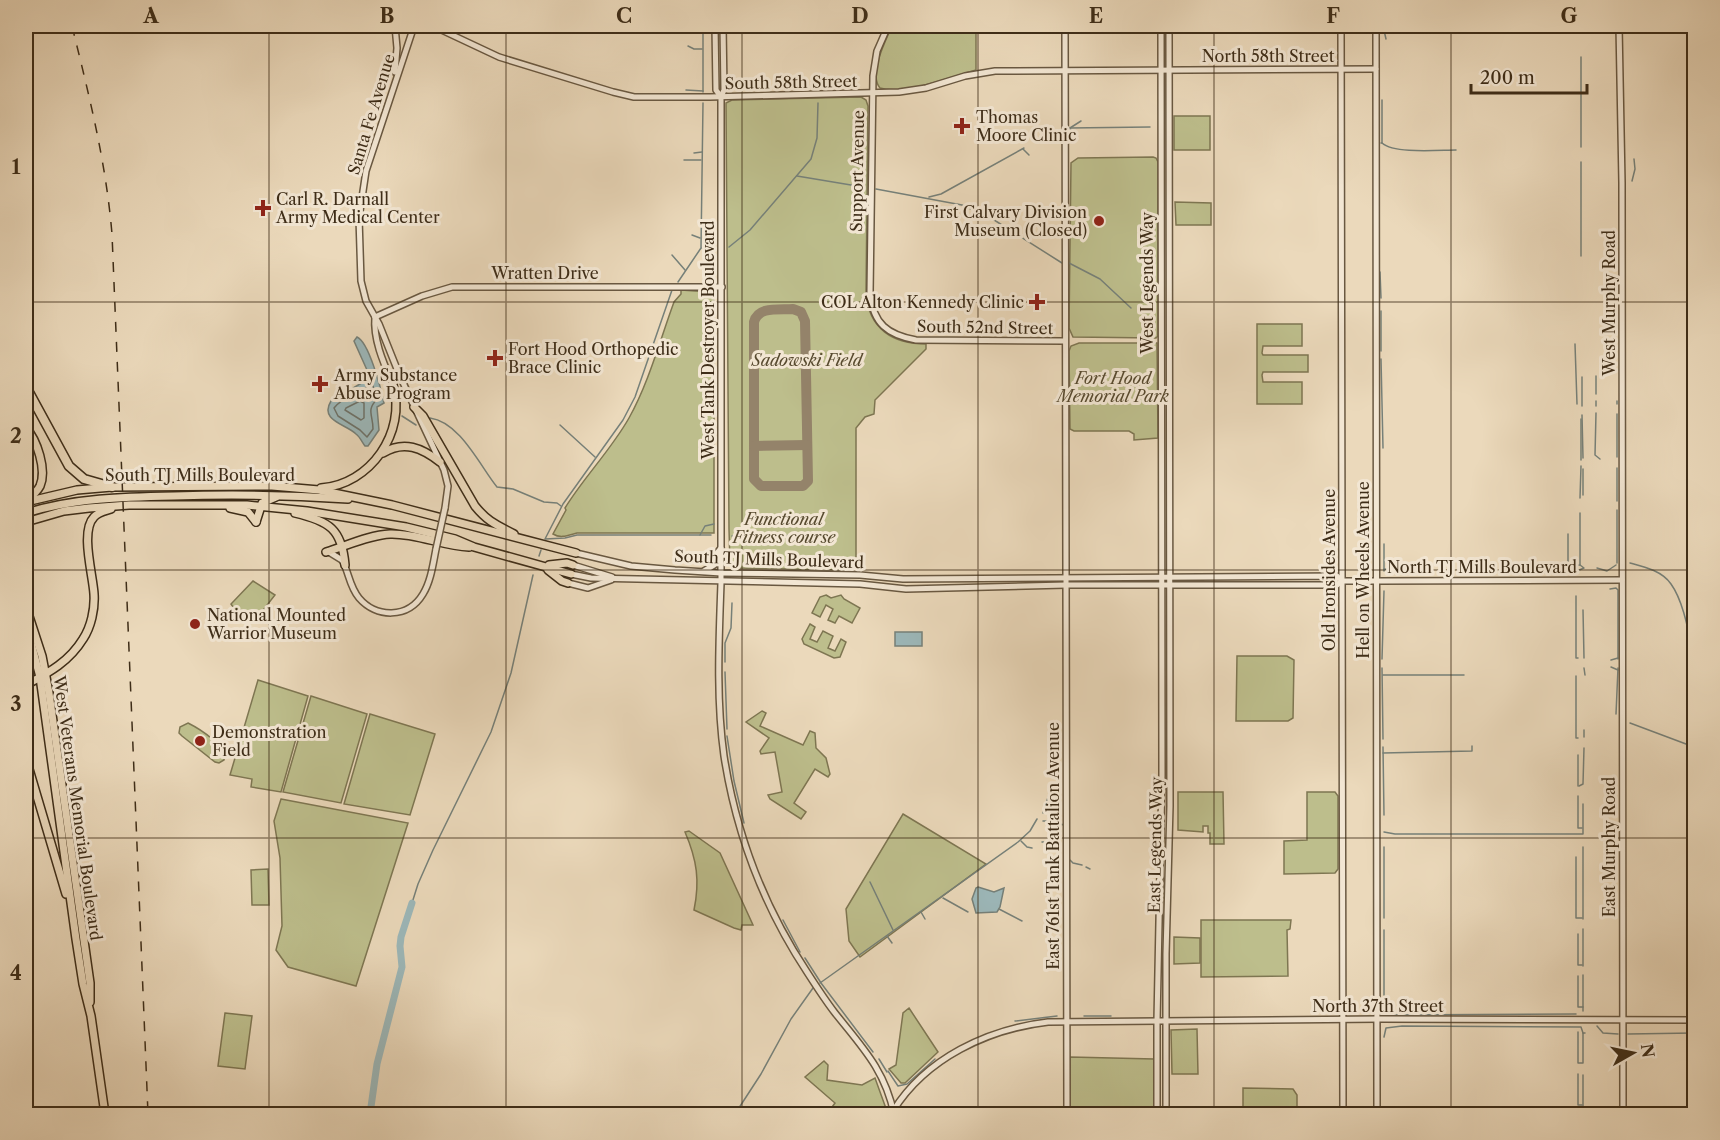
<svg xmlns="http://www.w3.org/2000/svg" width="1720" height="1140" viewBox="0 0 1720 1140" font-family="'Libre Caslon Text',serif">
	<style>
		.green { fill: #bdbe8c; stroke: #7e7652; stroke-width: 1.5 }
		.water { fill: #9cb8ba; stroke: #768079; stroke-width: 1.5 }
		.lines { fill: none; stroke-linecap: round; stroke-linejoin: round }
		.shore { stroke: #6d7269; stroke-width: 1.5 }
		.stream { stroke: #768079; stroke-width: 1.5 }
		.river { stroke: #9cb8ba; stroke-width: 7 }
		.taxiway { stroke: #94836a; stroke-width: 10 }
		.minor-casing { stroke: #695841; stroke-width: 8 }
		.major-casing { stroke: #3e2d18; stroke-width: 10 }
		.highway-casing { stroke: #3e2d18; stroke-width: 11 }
		.minor { stroke: #f2e6d3; stroke-width: 5 }
		.major { stroke: #ebd9bb; stroke-width: 7 }
		.highway { stroke: #ebd9bb; stroke-width: 8 }
		.rail { stroke: #3e2d18; stroke-width: 1.5; stroke-dasharray: 10 10; stroke-linecap: butt }
		.minor-bridge-casing { stroke: #695841; stroke-width: 8; stroke-linecap: butt }
		.minor-bridge { stroke: #f2e6d3; stroke-width: 5 }
		.grid { fill: none; stroke: #3e2d18; stroke-width: 1.5; stroke-opacity: 0.55 }
		.poi-dot { fill: #8f2418; stroke: #f2e6d3; stroke-width: 2 }
		.labels { text-anchor: middle; stroke-width: 6; stroke-linejoin: round; paint-order: stroke }
		.street-label { font-size: 16px; fill: #3e2d18; stroke: #f2e6d3 }
		.poi-label { font-size: 16px; fill: #3e2d18; stroke: #f2e6d3; text-anchor: start }
		.park-label { font-size: 16px; font-style: italic; fill: #574a2f; stroke: #f2e6d3 }
		.neatline { fill: none; stroke: #3e2d18; stroke-width: 2 }
		.grid-label { font-size: 20px; text-anchor: middle; font-weight: bold; fill: #3e2d18 }
	</style>
	<rect width="100%" height="100%" fill="#ebd9bb"/>
	<filter id="stains"><feTurbulence type="fractalNoise" baseFrequency=".00333" numOctaves="4"/><feColorMatrix values="0 0 0 0 .2 0 0 0 0 .09 0 0 0 0 .02 0 0 0 .5 -.17"/></filter>
	<radialGradient id="worn" r=".72"><stop offset=".6" stop-color="#630" stop-opacity="0"/><stop offset="1" stop-color="#630" stop-opacity=".3"/></radialGradient>
	<g class="green">
		<path d="M892 26H976V70C952 76 903 96 880 88 868 74 886 40 892 26Z"/>
		<path d="M861 97 866 100 868 106 866 294C869 329 893 344 926 344V349L875 400 874 414 865 417 856 428V560L853 567 846 570 733 568 730 565 729 529 726 103 732 100Z"/>
		<rect x="1174" y="116" width="36" height="34"/>
		<path d="M1153 157 1156 158 1158 162V336L1156 338 1073 337 1069 328 1071 163 1078 158Z"/>
		<path d="M1175 202 1211 203V225H1176Z"/>
		<path d="M681 290 709 292 712 294 714 301V533H577C569 535 561 539 553 534L566 510 565 508C584 477 611 450 629 418 649 382 660 340 674 302L681 294Z"/>
		<path d="M1257 324H1302V346H1263L1262 353 1263 355H1308V372H1263L1262 375 1263 382H1302V404H1257Z"/>
		<path d="M1079 343H1157L1158 438 1134 440V434L1129 431H1074L1070 429 1069 351 1071 346Z"/>
		<path d="M253 581 275 595 257 618 252 620 235 610 231 604Z"/>
		<path d="M826 595 831 598 841 595 844 599 860 608 852 623 839 616 835 623 828 620 833 609 826 605 820 617 812 613 820 597Z"/>
		<path d="M810 624 815 627 810 639 817 642 823 631 833 636 828 648 835 651 841 639 846 642 840 657 834 658 804 644 802 639Z"/>
		<path d="M1237 656H1287L1294 660 1293 718 1288 721H1236Z"/>
		<path d="M258 680 308 696 281 792 251 787 252 779 230 775Z"/>
		<path d="M311 696 367 714 341 803 283 792Z"/>
		<path d="M762 711 766 713 760 726 803 745 810 731 815 733 816 748 826 758 830 774 828 777 815 769 794 803 806 812 801 819 770 799 768 795 782 792 775 752 761 754 760 751 769 738 746 722Z"/>
		<path d="M370 714 435 734 410 815 344 804Z"/>
		<path d="M188 723C200 729 227 746 224 760L219 763 215 762 182 736 179 733 180 727Z"/>
		<path d="M1178 792H1223L1224 844H1210V833H1208V826H1203V832L1178 830Z"/>
		<path d="M1307 792H1335L1338 796V869L1335 873 1284 874V841L1307 840Z"/>
		<path d="M281 799 408 823 356 986 288 967 276 950 282 926 280 858 274 821Z"/>
		<path d="M903 814 986 864 860 957 849 941 846 909Z"/>
		<path d="M689 831 720 853 753 925H742L741 930 734 928 694 910C700 881 697 860 685 832Z"/>
		<path d="M268 869 269 905H252L251 870Z"/>
		<path d="M1201 920H1291L1290 929 1287 930 1288 976 1201 977Z"/>
		<path d="M1174 937 1200 938V963L1174 964Z"/>
		<path d="M909 1008 938 1052 905 1083H901L889 1069 896 1065 903 1013Z"/>
		<path d="M225 1013 252 1016 245 1069 218 1066Z"/>
		<path d="M1197 1029 1198 1074H1172L1171 1030Z"/>
		<path d="M1070 1057 1154 1059 1155 1114H1070Z"/>
		<path d="M824 1061 828 1065 827 1080 862 1085 875 1078 888 1114H852L843 1108 838 1114H827L835 1103 805 1077Z"/>
		<path d="M1243 1088 1293 1089 1297 1095V1114H1243Z"/>
	</g>
	<g class="water">
		<path d="M357 337C369 342 381 389 384 403L377 407 379 430 368 446H365C362 442 360 437 356 434 346 424 319 421 331 401L365 381 367 370 354 341Z"/>
		<rect x="895" y="632" width="27" height="14"/>
		<path d="M978 887 994 892 1004 888 1000 907 997 912 976 913 972 899 976 888Z"/>
	</g>
	<g class="lines">
		<g class="shore">
			<path d="M369 385 373 386 377 399C366 411 373 414 373 429L367 437 360 430 338 416 334 408C342 397 359 394 369 385Z"/>
			<path d="M360 401 364 403V418L361 420 345 410 346 408Z"/>
		</g>
		<g class="stream">
			<path d="M703 26V92"/>
			<path d="M1383 26 1386 39"/>
			<path d="M688 46 694 49H702"/>
			<path d="M1581 57V147"/>
			<path d="M686 90 703 91"/>
			<path d="M1069 128 1150 127"/>
			<path d="M1074 136 1070 128 1081 121"/>
			<path d="M1381 143H1382V100"/>
			<path d="M1382 143C1394 154 1439 150 1456 150"/>
			<path d="M1023 149 1029 155"/>
			<path d="M694 153 702 152"/>
			<path d="M684 160H701"/>
			<path d="M797 176 863 187"/>
			<path d="M1632 181 1635 169 1634 159"/>
			<path d="M876 189 962 205 991 218 1062 263"/>
			<path d="M929 197 941 194 1024 148"/>
			<path d="M982 214 989 210"/>
			<path d="M692 235 700 238"/>
			<path d="M729 247 750 230 811 159 817 138 818 103"/>
			<path d="M702 248 712 247"/>
			<path d="M672 255 685 270"/>
			<path d="M1581 256V162"/>
			<path d="M1069 263 1100 279 1131 308"/>
			<path d="M1380 272 1381 298"/>
			<path d="M678 282 701 248 703 103"/>
			<path d="M672 290 635 397 623 420 563 504 545 539 565 538 577 535H711"/>
			<path d="M1575 344 1577 404"/>
			<path d="M1381 351V311"/>
			<path d="M1381 359 1383 448"/>
			<path d="M1582 377V406"/>
			<path d="M1596 394V376"/>
			<path d="M1617 404V401"/>
			<path d="M1596 406V401"/>
			<path d="M1596 413 1595 455 1600 459"/>
			<path d="M1582 415 1583 458"/>
			<path d="M402 416 416 425"/>
			<path d="M430 418C460 422 480 466 497 487L513 489 544 502 557 503 561 506"/>
			<path d="M1581 419V460"/>
			<path d="M560 425 595 457"/>
			<path d="M1617 457V414"/>
			<path d="M1617 468V501"/>
			<path d="M1583 469V495"/>
			<path d="M1580 498 1581 466"/>
			<path d="M1617 510V563"/>
			<path d="M1568 534V566L1580 565"/>
			<path d="M700 535 705 526 714 524"/>
			<path d="M732 536 831 535"/>
			<path d="M1384 544V571"/>
			<path d="M539 556 541 550"/>
			<path d="M1630 563C1645 567 1662 571 1671 584 1684 602 1689 635 1694 657"/>
			<path d="M1597 568 1607 571 1616 565"/>
			<path d="M1384 569 1410 572"/>
			<path d="M1535 573H1572L1584 568 1580 565V513"/>
			<path d="M1610 589 1616 588 1618 590V659"/>
			<path d="M1576 596V658H1578"/>
			<path d="M1583 610 1584 658"/>
			<path d="M1382 659 1384 591"/>
			<path d="M1611 660 1618 658"/>
			<path d="M725 662V643L731 628 732 603"/>
			<path d="M1611 667 1618 670"/>
			<path d="M1382 668 1383 739"/>
			<path d="M1584 668 1585 675"/>
			<path d="M725 672 727 729"/>
			<path d="M1383 675H1464"/>
			<path d="M1576 676V738H1578"/>
			<path d="M1616 714 1618 668"/>
			<path d="M1630 723 1694 747"/>
			<path d="M727 736 734 781 744 823"/>
			<path d="M1584 737V730"/>
			<path d="M1383 747 1384 815"/>
			<path d="M1383 753 1472 751V746"/>
			<path d="M1578 755V786"/>
			<path d="M1579 786 1583 784 1584 748"/>
			<path d="M1578 796V828H1582"/>
			<path d="M1043 813 1051 788 1057 784"/>
			<path d="M1043 821H1058L1063 825"/>
			<path d="M1384 832 1395 834H1583V804"/>
			<path d="M1021 841 1027 847 1032 848"/>
			<path d="M1042 842H1046"/>
			<path d="M1576 857V918H1582"/>
			<path d="M1070 860 1073 863 1082 865"/>
			<path d="M1086 867 1090 869"/>
			<path d="M870 882 893 930"/>
			<path d="M943 898 968 912"/>
			<path d="M412 903 418 884 433 850 491 732 511 673 533 575"/>
			<path d="M999 909 1022 921"/>
			<path d="M921 912 925 919"/>
			<path d="M1384 918V847"/>
			<path d="M1583 919V847"/>
			<path d="M783 920 800 952"/>
			<path d="M1578 934V965H1582"/>
			<path d="M887 936 892 943"/>
			<path d="M805 958 821 983 873 1052"/>
			<path d="M1583 966V929"/>
			<path d="M1578 976V1007H1583"/>
			<path d="M820 983 1018 842 1030 831 1037 819"/>
			<path d="M1384 995V930"/>
			<path d="M1384 1003 1385 1015 1576 1014"/>
			<path d="M1583 1011V975"/>
			<path d="M1084 1016H1111"/>
			<path d="M1015 1021 1057 1016"/>
			<path d="M1597 1026 1603 1033 1618 1034"/>
			<path d="M1578 1032V1063H1583V1033H1585"/>
			<path d="M1628 1034 1694 1033"/>
			<path d="M1384 1037 1386 1028 1402 1026 1581 1027 1583 1033"/>
			<path d="M879 1059 887 1072"/>
			<path d="M888 1071 898 1086 907 1084 935 1059"/>
			<path d="M1578 1074V1105H1582"/>
			<path d="M1537 1109H1583"/>
			<path d="M1578 1113V1114"/>
			<path d="M735 1114 761 1074 791 1019 813 988"/>
			<path d="M1384 1114V1111H1419"/>
			<path d="M1583 1114V1075"/>
		</g>
		<path class="river" d="M370 1114 377 1064 402 967 400 946 401 937 412 903"/>
		<g class="taxiway">
			<path d="M793 309 801 312 805 321 808 481 803 486H761L754 479V322C758 306 779 310 793 309Z"/>
			<path d="M754 446 807 445"/>
		</g>
		<g class="minor-casing">
			<g id="minor">
				<path d="M395 26 397 48 395 72"/>
				<path d="M414 26 366 171 359 218 361 281 366 301 379 324 399 374 444 470 448 486 445 508"/>
				<path d="M433 26 499 57 613 92 634 97H710L899 92 926 88 965 76 995 71 1376 69"/>
				<path d="M715 26 716 90 721 97"/>
				<path d="M723 26 724 90 721 97V583C719 640 716 699 724 756 736 833 764 907 807 972 816 986 825 1000 835 1013 862 1047 885 1070 894 1114"/>
				<path d="M888 26 877 51 873 76 870 293C873 324 888 335 916 340L1065 341"/>
				<path d="M1065 26 1067 1114"/>
				<path d="M1341 26 1343 1114"/>
				<path d="M1376 26 1377 1114"/>
				<path d="M1619 26 1622 183 1623 1114"/>
				<path d="M375 317 422 296 452 287H722"/>
				<path d="M375 317C373 340 384 364 393 385"/>
				<path d="M329 552 342 560C349 572 349 586 359 598 376 618 408 619 423 594 431 581 433 564 436 549"/>
				<path d="M576 553 631 566 675 570 721 573 860 575 903 579 1337 576 1342 581"/>
				<path d="M573 565 612 577"/>
				<path d="M704 571 714 565 717 553 721 548"/>
				<path d="M571 574 591 578 860 584 906 589 1066 585H1337L1342 581H1379L1622 580"/>
				<path d="M568 583 588 588 611 580"/>
				<path d="M893 1111C926 1058 988 1029 1048 1022L1380 1019 1694 1020"/>
				<path d="M1157 1114V1021L1162 775 1161 26"/>
				<path d="M1166 1114V954L1170 806 1169 26"/>
			</g>
		</g>
		<g class="major-casing">
			<g id="major">
				<path d="M414 407 423 416 475 506C488 522 497 525 514 534"/>
				<path d="M26 428C37 440 47 470 40 486 37 492 32 496 27 500"/>
				<path d="M383 453C404 440 422 448 440 462"/>
				<path d="M321 488C370 485 407 432 393 385"/>
				<path d="M26 502 77 490 112 487 272 486 319 490 392 505 576 553"/>
				<path d="M230 508 248 512 256 522"/>
				<path d="M26 513C74 498 124 497 174 496 233 494 290 495 348 499"/>
				<path d="M295 513C329 521 342 529 345 565"/>
				<path d="M26 522 64 511 89 508 129 505H247L307 511 406 527 455 539 474 547 571 574"/>
				<path d="M256 522 262 503 276 497"/>
				<path d="M326 552C346 546 369 535 390 534 416 533 443 546 469 547"/>
				<path d="M549 565 567 563 573 565"/>
				<path d="M548 570 562 581 568 583"/>
				<path d="M26 607 42 656 49 693 90 983V1002"/>
				<path d="M26 624 40 677 76 939 83 984 91 1016 105 1114"/>
				<path d="M26 685C48 673 69 662 83 639 91 627 95 609 94 594 93 575 80 531 94 517 98 512 105 511 111 509"/>
				<path d="M26 759 66 894"/>
			</g>
		</g>
		<g class="highway-casing">
			<path id="highway" d="M26 387 69 466 84 479 112 487"/>
		</g>
		<use href="#minor" class="minor"/>
		<use href="#major" class="major"/>
		<use href="#highway" class="highway"/>
		<path class="rail" d="M72 26C89 95 106 162 112 234L148 1114"/>
		<g class="minor-bridge-casing">
			<path id="minor-bridge" d="M436 549 445 508"/>
		</g>
		<use href="#minor-bridge" class="minor-bridge"/>
	</g>
	<path class="grid" d="M269 26V1114M506 26V1114M742 26V1114M978 26V1114M1214 26V1114M1451 26V1114M26 302H1694M26 570H1694M26 838H1694"/>
	<g class="poi-dot">
		<path d="M959 117h6v6h6v6h-6v6h-6v-6h-6v-6h6z"/>
		<path d="M260 199h6v6h6v6h-6v6h-6v-6h-6v-6h6z"/>
		<circle cx="1099" cy="221" r="6"/>
		<path d="M1034 293h6v6h6v6h-6v6h-6v-6h-6v-6h6z"/>
		<path d="M492 349h6v6h6v6h-6v6h-6v-6h-6v-6h6z"/>
		<path d="M317 375h6v6h6v6h-6v6h-6v-6h-6v-6h6z"/>
		<circle cx="195" cy="624" r="6"/>
		<circle cx="200" cy="741" r="6"/>
	</g>
	<g class="labels">
		<g class="street-label">
			<text x="1268" y="62">North 58th Street</text>
			<text transform="translate(791 82) rotate(-1)" y="6">South 58th Street</text>
			<text transform="translate(371 114) rotate(-73)" y="6">Santa Fe Avenue</text>
			<text transform="translate(857 171) rotate(-89)" y="6">Support Avenue</text>
			<text x="545" y="279">Wratten Drive</text>
			<text transform="translate(1147 283) rotate(-90)" y="6">West Legends Way</text>
			<text transform="translate(1609 303) rotate(-90)" y="6">West Murphy Road</text>
			<text transform="translate(985 327) rotate(1)" y="6">South 52nd Street</text>
			<text transform="translate(708 340) rotate(-90)" y="6">West Tank Destroyer Boulevard</text>
			<text x="200" y="481">South TJ Mills Boulevard</text>
			<text transform="translate(769 559) rotate(2)" y="6">South TJ Mills Boulevard</text>
			<text x="1482" y="573">North TJ Mills Boulevard</text>
			<text transform="translate(1329 570) rotate(-90)" y="6">Old Ironsides Avenue</text>
			<text transform="translate(1363 570) rotate(-90)" y="6">Hell on Wheels Avenue</text>
			<text transform="translate(78 808) rotate(82)" y="6">West Veterans Memorial Boulevard</text>
			<text transform="translate(1155 845) rotate(-89)" y="6">East Legends Way</text>
			<text transform="translate(1053 846) rotate(-90)" y="6">East 761st Tank Battalion Avenue</text>
			<text transform="translate(1609 847) rotate(-90)" y="6">East Murphy Road</text>
			<text x="1378" y="1012">North 37th Street</text>
		</g>
		<g class="poi-label">
			<text x="976" y="123">Thomas<tspan x="976" dy="18">Moore Clinic</tspan></text>
			<text x="276" y="205">Carl R. Darnall<tspan x="276" dy="18">Army Medical Center</tspan></text>
			<text x="1087" y="218" text-anchor="end">First Calvary Division<tspan x="1087" dy="18">Museum (Closed)</tspan></text>
			<text x="1024" y="308" text-anchor="end">COL Alton Kennedy Clinic</text>
			<text x="508" y="355">Fort Hood Orthopedic<tspan x="508" dy="18">Brace Clinic</tspan></text>
			<text x="334" y="381">Army Substance<tspan x="334" dy="18">Abuse Program</tspan></text>
			<text x="207" y="621">National Mounted<tspan x="207" dy="18">Warrior Museum</tspan></text>
			<text x="212" y="738">Demonstration<tspan x="212" dy="18">Field</tspan></text>
		</g>
		<g class="park-label">
			<text x="807" y="366">Sadowski Field</text>
			<text x="1113" y="384">Fort Hood<tspan x="1113" dy="18">Memorial Park</tspan></text>
			<text x="784" y="525">Functional<tspan x="784" dy="18">Fitness course</tspan></text>
		</g>
	</g>
	<rect width="1720" height="1140" fill="none" stroke="#ebd9bb" stroke-width="66"/>
	<g transform="translate(1633 1053) rotate(81)" stroke="#f2e6d3" stroke-width="4.5" paint-order="stroke">
	<path d="M0-4.5L10 22L0 15L-10 22Z" fill="#3e2d18"/>
	<text y="-9" font-size="16" font-weight="bold" text-anchor="middle" fill="#3e2d18">N</text>
	</g>
	<path d="M1471 84v9h116v-9" fill="none" stroke="#3e2d18" stroke-width="3"/>
	<text x="1480" y="84" font-size="18" fill="#3e2d18" stroke="#f2e6d3" stroke-width="4.5" paint-order="stroke">200 m</text>
	<rect x="33" y="33" width="1654" height="1074" class="neatline"/>
	<g class="grid-label">
		<text x="151" y="23">A</text>
		<text x="387" y="23">B</text>
		<text x="624" y="23">C</text>
		<text x="860" y="23">D</text>
		<text x="1096" y="23">E</text>
		<text x="1333" y="23">F</text>
		<text x="1569" y="23">G</text>
		<text x="16" y="174">1</text>
		<text x="16" y="443">2</text>
		<text x="16" y="711">3</text>
		<text x="16" y="980">4</text>
	</g>
	<rect width="100%" height="100%" filter="url(#stains)"/>
	<rect width="100%" height="100%" fill="url(#worn)"/>
</svg>
